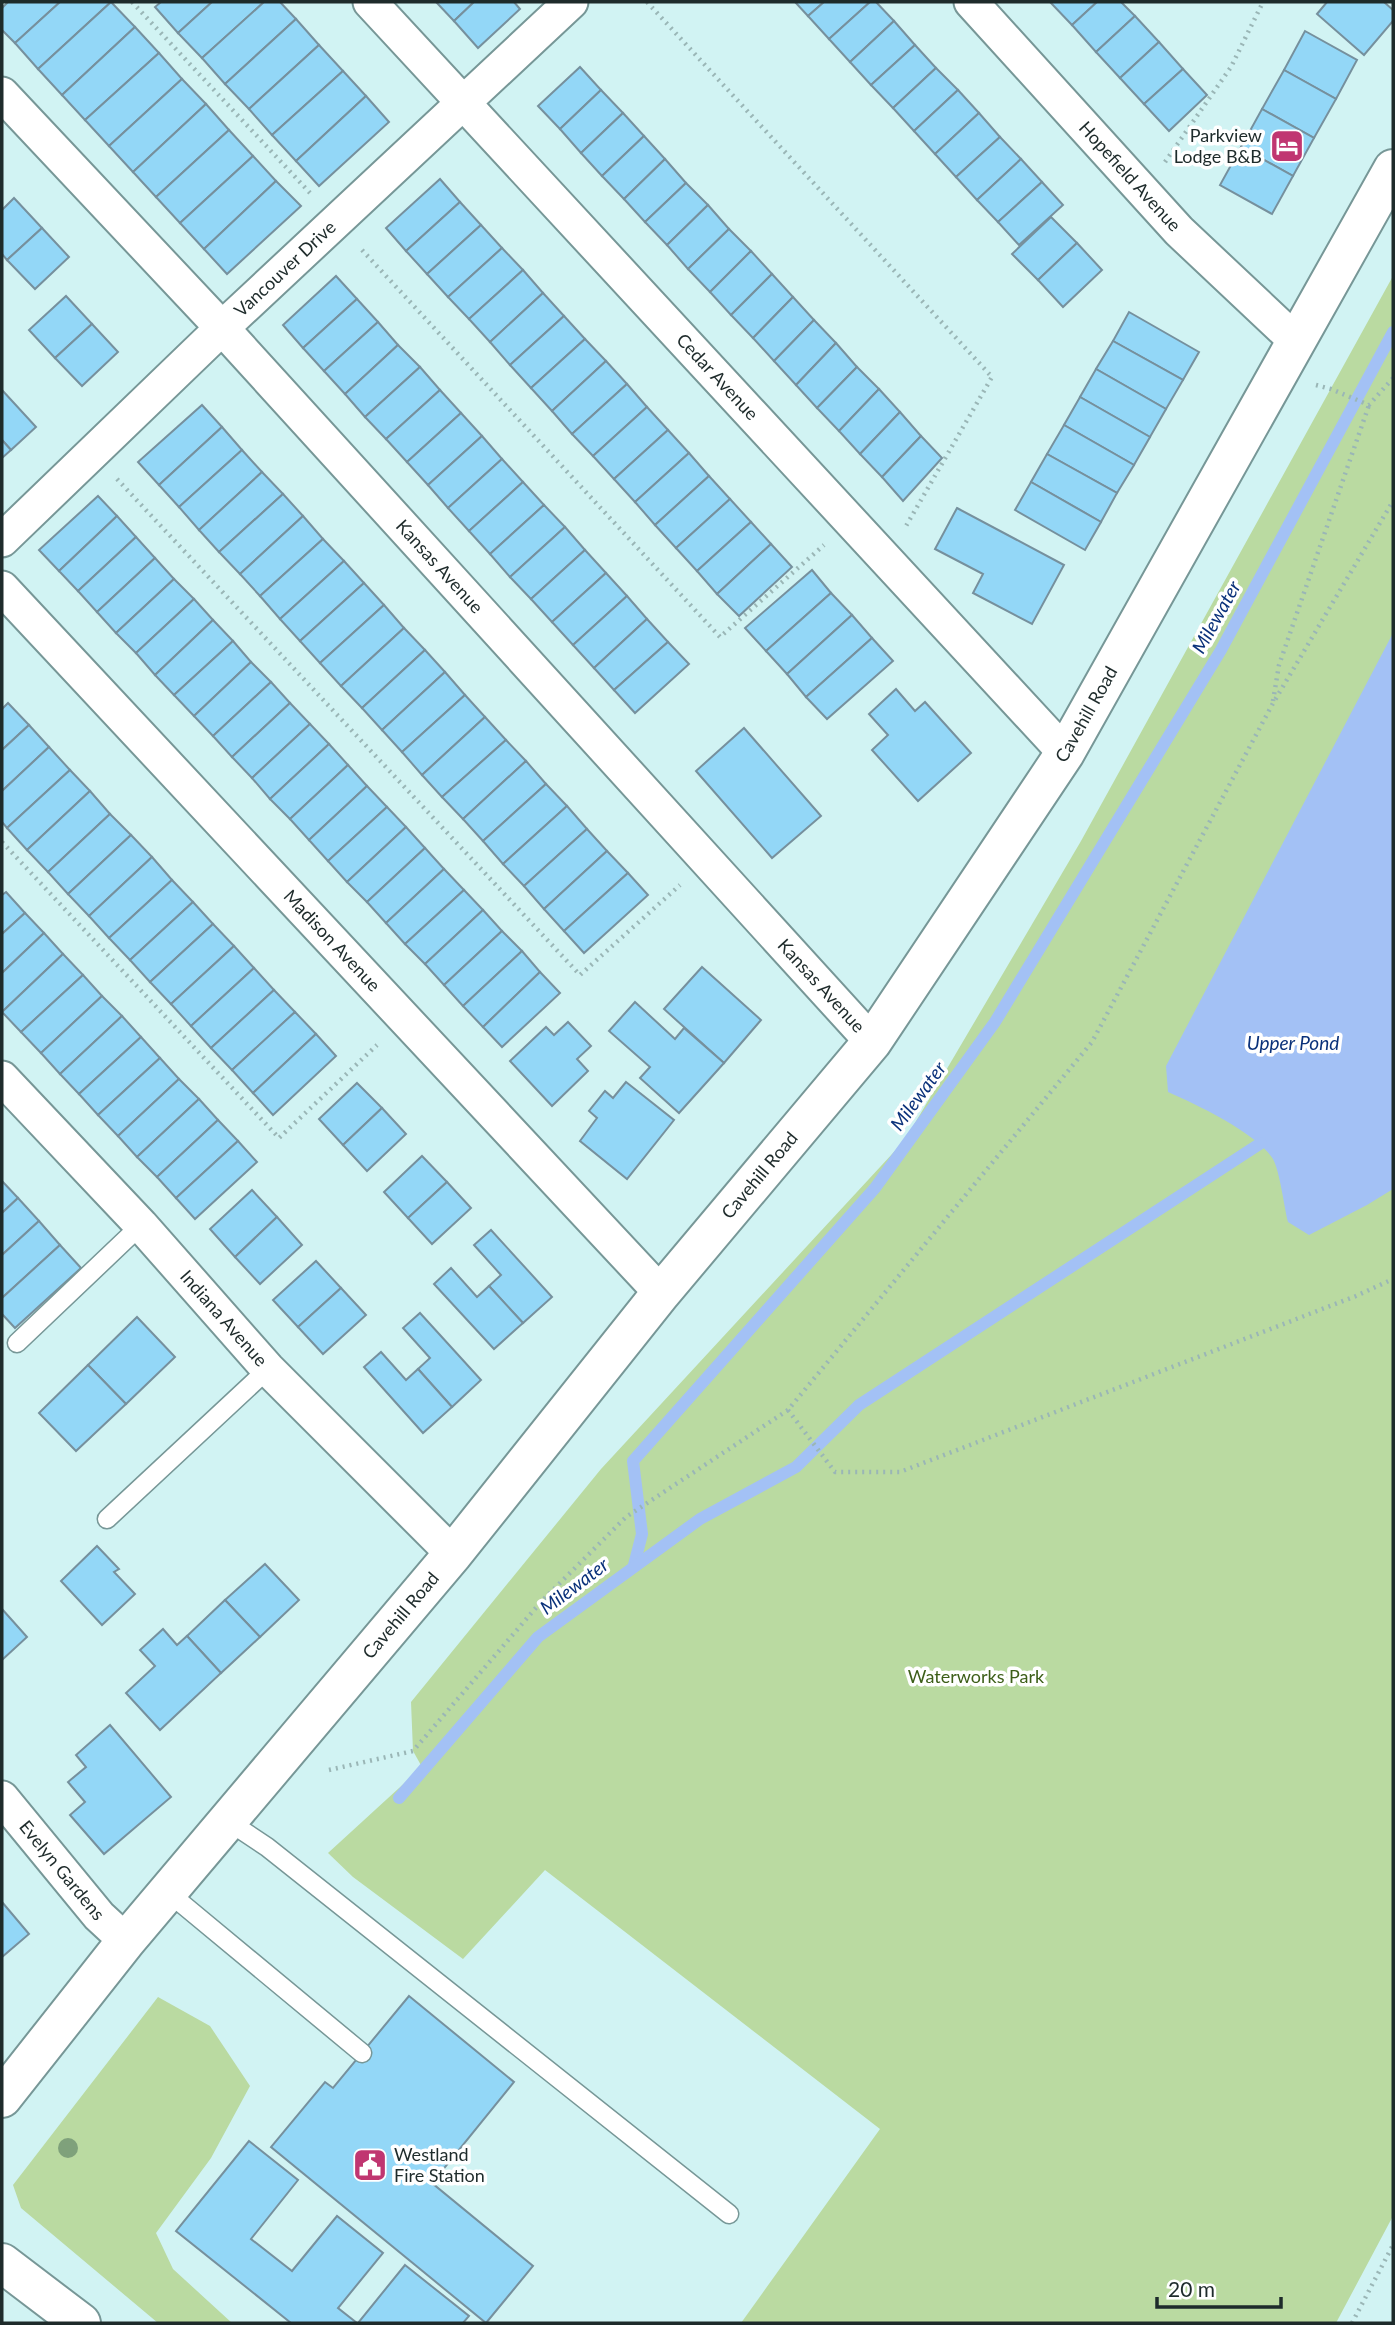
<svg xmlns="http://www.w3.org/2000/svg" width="1395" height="2325" viewBox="0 0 1395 2325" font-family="Lato,sans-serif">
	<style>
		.green { fill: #badaa1 }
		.water { fill: #a3c1f5 }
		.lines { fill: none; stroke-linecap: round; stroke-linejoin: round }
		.stream { stroke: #a3c1f5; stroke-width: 12 }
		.building { fill: #93d7f7; stroke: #76909d; stroke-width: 2 }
		.lane-casing { stroke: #779797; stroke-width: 21 }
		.street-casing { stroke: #779797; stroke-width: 37 }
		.secondary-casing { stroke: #779797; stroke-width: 42 }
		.path { stroke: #9ab6b6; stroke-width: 4.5; stroke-dasharray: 2 5; stroke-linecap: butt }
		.lane { stroke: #fff; stroke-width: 18 }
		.street { stroke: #fff; stroke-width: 33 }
		.secondary { stroke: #fff; stroke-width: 38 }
		.tree { fill: #7fa17b }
		.labels { text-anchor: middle; stroke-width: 7; stroke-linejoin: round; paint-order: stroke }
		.poi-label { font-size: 18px; fill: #1e2b2b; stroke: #fff; text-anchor: end }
		.street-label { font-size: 18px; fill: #1e2b2b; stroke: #fff }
		.park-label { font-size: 18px; fill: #3c5e18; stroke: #fff }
		.water-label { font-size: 19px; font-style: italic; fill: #0a317a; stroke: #fff }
	</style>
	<rect width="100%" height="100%" fill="#d1f3f3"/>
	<g class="green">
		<path d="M1393 276V2216L1336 2323H741L880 2129 545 1870 463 1959 353 1877 328 1853 422 1767 413 1751 411 1702 601 1469 905 1140 1081 841Z"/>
		<path d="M158 1997 210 2026 250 2086 211 2158 156 2233 173 2269 232 2323H158L21 2208 13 2185Z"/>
	</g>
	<path class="water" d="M1393 633V1189L1367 1205 1309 1235 1288 1222C1284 1206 1280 1172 1273 1159 1258 1134 1196 1104 1168 1092L1166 1066Z"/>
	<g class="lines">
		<g class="stream">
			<path d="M634 1565 642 1534 633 1461 875 1188 995 1022 1221 650 1393 332"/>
			<path d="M399 1798 538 1637 700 1519 796 1467 859 1405 1261 1143"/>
		</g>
	</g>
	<g class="building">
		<path d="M8 2H60L15 43 2 30V8Z"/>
		<path d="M60 2H111L38 69 15 43Z"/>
		<path d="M111 2 135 27 62 95 38 69Z"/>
		<path d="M161 2H212L178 33 155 7Z"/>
		<path d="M212 2H264L202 58 178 33Z"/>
		<path d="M264 2H280L296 19 225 84 202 58Z"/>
		<path d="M436 2H474L454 21Z"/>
		<path d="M474 2H514L520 9 478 48 454 21Z"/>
		<path d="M795 2H824L808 16Z"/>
		<path d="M824 2H870L829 39 808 16Z"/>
		<path d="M870 2H876L894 21 850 62 829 39Z"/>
		<path d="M1050 2H1097L1072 25Z"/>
		<path d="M1097 2H1121L1135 16 1096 52 1072 25Z"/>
		<path d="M1327 2H1384L1393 10V21L1364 55 1317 14Z"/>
		<path d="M1135 16 1159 42 1120 78 1096 52Z"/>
		<path d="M296 19 319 45 249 109 225 84Z"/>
		<path d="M894 21 915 45 871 85 850 62Z"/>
		<path d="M135 27 159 53 85 120 62 95Z"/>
		<path d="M1305 31 1357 60 1336 99 1284 70Z"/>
		<path d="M1159 42 1183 69 1144 104 1120 78Z"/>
		<path d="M319 45 343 71 272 135 249 109Z"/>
		<path d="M915 45 936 68 893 108 871 85Z"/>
		<path d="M159 53 182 79 109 146 85 120Z"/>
		<path d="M580 67 601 90 560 129 538 106Z"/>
		<path d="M936 68 958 90 914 131 893 108Z"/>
		<path d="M1183 69 1207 95 1169 131 1144 104Z"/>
		<path d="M1284 70 1336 99 1314 138 1262 109Z"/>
		<path d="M343 71 366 96 296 161 272 135Z"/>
		<path d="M182 79 206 104 133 172 109 146Z"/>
		<path d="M601 90 623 113 581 153 560 129Z"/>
		<path d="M958 90 979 113 935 154 914 131Z"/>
		<path d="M366 96 389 122 319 186 296 161Z"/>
		<path d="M206 104 229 130 156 197 133 172Z"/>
		<path d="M1262 109 1314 138 1293 176 1241 147Z"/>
		<path d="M623 113 644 136 602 176 581 153Z"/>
		<path d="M979 113 1000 137 956 177 935 154Z"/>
		<path d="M229 130 253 156 180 223 156 197Z"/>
		<path d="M644 136 665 159 624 199 602 176Z"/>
		<path d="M1000 137 1021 159 977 200 956 177Z"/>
		<path d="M1241 147 1293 176 1272 214 1220 185Z"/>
		<path d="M253 156 276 181 204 249 180 223Z"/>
		<path d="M665 159 686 183 645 222 624 199Z"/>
		<path d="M1021 159 1042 182 998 222 977 200Z"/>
		<path d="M440 179 460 202 406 251 386 228Z"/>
		<path d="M276 181 301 206 227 274 204 249Z"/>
		<path d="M1042 182 1063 205 1019 245 998 222Z"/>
		<path d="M686 183 708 205 667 245 645 222Z"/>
		<path d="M14 198 42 228 7 260 2 254V210Z"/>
		<path d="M460 202 481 225 427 274 406 251Z"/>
		<path d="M708 205 729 229 688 269 667 245Z"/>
		<path d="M1051 217 1077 243 1038 280 1012 254Z"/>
		<path d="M481 225 502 248 448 297 427 274Z"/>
		<path d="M42 228 69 257 35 289 7 260Z"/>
		<path d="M729 229 751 251 710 292 688 269Z"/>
		<path d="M1077 243 1102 270 1063 307 1038 280Z"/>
		<path d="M502 248 523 270 469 319 448 297Z"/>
		<path d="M751 251 772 274 731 315 710 292Z"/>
		<path d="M523 270 543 293 490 342 469 319Z"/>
		<path d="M772 274 793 297 753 338 731 315Z"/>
		<path d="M336 276 357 299 303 348 283 325Z"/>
		<path d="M543 293 564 316 510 365 490 342Z"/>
		<path d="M66 296 92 324 55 358 29 330Z"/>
		<path d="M793 297 814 320 774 361 753 338Z"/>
		<path d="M357 299 378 322 324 371 303 348Z"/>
		<path d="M1129 312 1199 352 1183 380 1113 341Z"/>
		<path d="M564 316 585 339 531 388 510 365Z"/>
		<path d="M814 320 836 343 796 385 774 361Z"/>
		<path d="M378 322 398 345 345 394 324 371Z"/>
		<path d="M92 324 118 352 82 386 55 358Z"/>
		<path d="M585 339 606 361 552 411 531 388Z"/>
		<path d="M1113 341 1183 380 1166 409 1096 369Z"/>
		<path d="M836 343 857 367 817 408 796 385Z"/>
		<path d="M398 345 420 367 365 417 345 394Z"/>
		<path d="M606 361 627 384 572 434 552 411Z"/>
		<path d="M420 367 440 390 386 439 365 417Z"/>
		<path d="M857 367 879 389 839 431 817 408Z"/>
		<path d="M1096 369 1166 409 1150 437 1080 397Z"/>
		<path d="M627 384 647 407 593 456 572 434Z"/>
		<path d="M879 389 900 412 860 454 839 431Z"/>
		<path d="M2 390 36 427 11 450 2 440Z"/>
		<path d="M440 390 461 413 407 462 386 439Z"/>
		<path d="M1080 397 1150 437 1134 465 1064 425Z"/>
		<path d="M202 405 222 427 159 485 138 462Z"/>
		<path d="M647 407 668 430 614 479 593 456Z"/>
		<path d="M900 412 921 436 882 477 860 454Z"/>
		<path d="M461 413 482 436 428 485 407 462Z"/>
		<path d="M1064 425 1134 465 1117 493 1047 454Z"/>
		<path d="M222 427 242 450 179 507 159 485Z"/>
		<path d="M668 430 689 453 635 502 614 479Z"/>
		<path d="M482 436 502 459 448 508 428 485Z"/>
		<path d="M921 436 942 458 903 501 882 477Z"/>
		<path d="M2 440 11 450 2 458Z"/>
		<path d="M242 450 262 472 199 530 179 507Z"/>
		<path d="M689 453 709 476 655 525 635 502Z"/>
		<path d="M1047 454 1117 493 1101 522 1031 482Z"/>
		<path d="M502 459 523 482 469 531 448 508Z"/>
		<path d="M262 472 283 494 219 552 199 530Z"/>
		<path d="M709 476 730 499 676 548 655 525Z"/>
		<path d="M523 482 544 505 490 554 469 531Z"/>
		<path d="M1031 482 1101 522 1085 550 1015 510Z"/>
		<path d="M283 494 303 516 240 574 219 552Z"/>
		<path d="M98 496 117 516 59 571 39 550Z"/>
		<path d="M730 499 751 522 697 571 676 548Z"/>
		<path d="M544 505 565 527 510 577 490 554Z"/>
		<path d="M957 508 1064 565 1032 624 973 593 983 574 935 549Z"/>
		<path d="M117 516 136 537 78 591 59 571Z"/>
		<path d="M303 516 323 539 260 596 240 574Z"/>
		<path d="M751 522 771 544 717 594 697 571Z"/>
		<path d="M565 527 585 550 531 599 510 577Z"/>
		<path d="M136 537 155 558 97 612 78 591Z"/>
		<path d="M323 539 344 561 280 619 260 596Z"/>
		<path d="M771 544 792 567 739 616 717 594Z"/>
		<path d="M585 550 606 573 552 622 531 599Z"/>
		<path d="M155 558 174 579 116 633 97 612Z"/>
		<path d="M344 561 364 583 300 641 280 619Z"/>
		<path d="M812 570 831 593 766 651 745 628Z"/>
		<path d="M606 573 627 596 573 645 552 622Z"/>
		<path d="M174 579 194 599 136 653 116 633Z"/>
		<path d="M364 583 384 605 320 663 300 641Z"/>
		<path d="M831 593 852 615 787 674 766 651Z"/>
		<path d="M627 596 647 619 594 668 573 645Z"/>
		<path d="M194 599 213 620 155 675 136 653Z"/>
		<path d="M384 605 404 628 341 686 320 663Z"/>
		<path d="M852 615 872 638 806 697 787 674Z"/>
		<path d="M647 619 668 642 614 690 594 668Z"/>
		<path d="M213 620 233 641 174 695 155 675Z"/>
		<path d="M404 628 425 650 362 708 341 686Z"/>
		<path d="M872 638 893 661 827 719 806 697Z"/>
		<path d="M233 641 251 662 194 716 174 695Z"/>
		<path d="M668 642 689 664 635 713 614 690Z"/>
		<path d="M425 650 445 672 382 730 362 708Z"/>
		<path d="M251 662 271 682 213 736 194 716Z"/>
		<path d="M445 672 465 695 402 752 382 730Z"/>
		<path d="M271 682 290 703 232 757 213 736Z"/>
		<path d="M896 689 915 711 925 702 971 753 918 801 872 750 888 735 869 714Z"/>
		<path d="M465 695 485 717 422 775 402 752Z"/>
		<path d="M8 703 29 725 2 750V709Z"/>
		<path d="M290 703 310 724 252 778 232 757Z"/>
		<path d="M485 717 506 740 442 797 422 775Z"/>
		<path d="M310 724 329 744 270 799 252 778Z"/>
		<path d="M29 725 49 747 2 791V750Z"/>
		<path d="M744 728 821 816 772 858 696 771Z"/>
		<path d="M506 740 526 761 463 819 442 797Z"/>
		<path d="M329 744 348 765 290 819 270 799Z"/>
		<path d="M49 747 70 770 7 828 2 822V791Z"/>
		<path d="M526 761 546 784 483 841 463 819Z"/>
		<path d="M348 765 367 786 309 840 290 819Z"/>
		<path d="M70 770 90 791 27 850 7 828Z"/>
		<path d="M546 784 567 806 503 864 483 841Z"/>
		<path d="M367 786 387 807 328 861 309 840Z"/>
		<path d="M90 791 110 814 48 872 27 850Z"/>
		<path d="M567 806 587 829 524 886 503 864Z"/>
		<path d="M387 807 406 827 347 882 328 861Z"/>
		<path d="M110 814 131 835 68 894 48 872Z"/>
		<path d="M406 827 425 848 367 902 347 882Z"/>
		<path d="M587 829 607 851 544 909 524 886Z"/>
		<path d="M131 835 152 857 89 916 68 894Z"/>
		<path d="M425 848 444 869 386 923 367 902Z"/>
		<path d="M607 851 628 873 564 931 544 909Z"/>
		<path d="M152 857 172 880 109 938 89 916Z"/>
		<path d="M444 869 464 890 405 944 386 923Z"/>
		<path d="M628 873 648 895 584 953 564 931Z"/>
		<path d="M172 880 193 902 130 960 109 938Z"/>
		<path d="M464 890 483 910 425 964 405 944Z"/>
		<path d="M6 892 25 913 2 934V895Z"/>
		<path d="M193 902 213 924 150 982 130 960Z"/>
		<path d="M483 910 502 931 444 985 425 964Z"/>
		<path d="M25 913 44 933 2 973V934Z"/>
		<path d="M213 924 234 946 171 1004 150 982Z"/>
		<path d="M502 931 522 951 463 1006 444 985Z"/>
		<path d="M44 933 63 954 2 1012V973Z"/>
		<path d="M234 946 254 968 191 1026 171 1004Z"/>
		<path d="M522 951 540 972 483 1027 463 1006Z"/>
		<path d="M63 954 83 975 21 1032 2 1012Z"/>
		<path d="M702 967 761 1020 724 1063 664 1009Z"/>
		<path d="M254 968 274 990 211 1048 191 1026Z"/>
		<path d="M540 972 560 993 502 1047 483 1027Z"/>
		<path d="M83 975 102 996 41 1053 21 1032Z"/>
		<path d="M274 990 295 1012 232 1070 211 1048Z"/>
		<path d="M102 996 122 1016 60 1074 41 1053Z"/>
		<path d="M635 1002 675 1039 684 1028 724 1063 679 1113 640 1078 650 1067 609 1031Z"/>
		<path d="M295 1012 316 1034 253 1093 232 1070Z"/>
		<path d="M122 1016 141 1037 79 1094 60 1074Z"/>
		<path d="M568 1022 591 1046 577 1059 588 1071 552 1106 510 1061 546 1027 554 1035Z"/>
		<path d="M316 1034 336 1056 273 1115 253 1093Z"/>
		<path d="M141 1037 160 1058 98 1115 79 1094Z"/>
		<path d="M160 1058 179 1079 118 1136 98 1115Z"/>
		<path d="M179 1079 199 1099 137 1157 118 1136Z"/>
		<path d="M626 1082 674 1120 627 1179 580 1141 597 1118 589 1111 605 1091 613 1098Z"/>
		<path d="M357 1083 382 1108 343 1145 319 1119Z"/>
		<path d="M199 1099 218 1120 157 1177 137 1157Z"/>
		<path d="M382 1108 406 1134 367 1171 343 1145Z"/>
		<path d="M218 1120 238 1141 176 1198 157 1177Z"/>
		<path d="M238 1141 257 1162 195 1219 176 1198Z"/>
		<path d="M422 1156 447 1182 408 1218 384 1192Z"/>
		<path d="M2 1181 18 1198 2 1213Z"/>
		<path d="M447 1182 471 1208 432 1244 408 1218Z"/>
		<path d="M252 1190 277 1217 235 1257 210 1229Z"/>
		<path d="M18 1198 39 1221 2 1255V1213Z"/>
		<path d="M277 1217 302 1245 260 1284 235 1257Z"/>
		<path d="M39 1221 60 1245 2 1298V1255Z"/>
		<path d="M491 1230 552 1297 523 1323 489 1286 501 1275 474 1245Z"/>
		<path d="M60 1245 81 1268 15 1328 2 1314V1298Z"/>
		<path d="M316 1261 341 1288 298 1327 273 1300Z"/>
		<path d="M451 1268 477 1297 489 1286 523 1323 494 1349 434 1284Z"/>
		<path d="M341 1288 366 1315 323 1354 298 1327Z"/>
		<path d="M420 1313 481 1380 452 1407 418 1369 430 1358 403 1328Z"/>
		<path d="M137 1317 175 1357 126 1404 88 1365Z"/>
		<path d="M381 1352 406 1380 418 1369 452 1407 423 1433 364 1367Z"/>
		<path d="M88 1365 126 1404 76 1451 39 1413Z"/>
		<path d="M97 1546 119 1569 114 1572 135 1594 102 1625 61 1581Z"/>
		<path d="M265 1564 299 1600 260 1637 225 1600Z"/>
		<path d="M225 1600 260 1637 221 1673 187 1636Z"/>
		<path d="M2 1609 27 1637 2 1660Z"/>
		<path d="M163 1629 177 1645 187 1636 221 1673 160 1730 126 1693 155 1666 140 1650Z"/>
		<path d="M110 1725 171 1797 104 1854 70 1815 85 1802 68 1782 86 1767 76 1755Z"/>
		<path d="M2 1902 29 1934 2 1957Z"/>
		<path d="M409 1996 514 2082 432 2183 533 2266 486 2323 271 2147 325 2082 333 2088Z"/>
		<path d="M249 2141 298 2180 251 2239 292 2271 337 2216 383 2253 338 2308 357 2323H291L176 2231Z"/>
		<path d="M405 2265 469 2316 463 2323H358Z"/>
	</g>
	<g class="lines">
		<g class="lane-casing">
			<g id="lane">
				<path d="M17 1343 141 1225"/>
				<path d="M107 1519 268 1369"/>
				<path d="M228 1821 267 1847 729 2214"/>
				<path d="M169 1893 362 2053"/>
			</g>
		</g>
		<g class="street-casing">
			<g id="street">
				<path id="s1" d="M370 2 1065 753"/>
				<path id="s2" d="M971 2 1179 231 1297 342"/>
				<path id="s3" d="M2 94 222 328 872 1042"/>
				<path id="s4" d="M2 540 222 328 571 2"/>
				<path id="s5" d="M2 588 661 1293"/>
				<path id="s6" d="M2 1078 141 1225 268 1369 453 1554"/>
				<path id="s7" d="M2 1798 99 1916 126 1941"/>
			</g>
		</g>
		<g class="secondary-casing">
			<g id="secondary">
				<path id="s8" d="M2 2098 126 1941 453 1554 661 1293 872 1042 1065 753 1393 169"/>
				<path d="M2 2263 81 2323"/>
			</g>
		</g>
		<g class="path">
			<path d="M132 2 311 194"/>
			<path d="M647 2 992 377 906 526"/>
			<path d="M1165 162 1231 67 1263 2"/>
			<path d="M362 250 720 637 824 545"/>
			<path d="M1316 385 1331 389 1369 405 1393 378"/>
			<path d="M117 479 580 975 680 885"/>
			<path d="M1273 701 1279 665 1369 405"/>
			<path d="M2 842 279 1138 377 1045"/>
			<path d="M788 1410 835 1472H900L1356 1296 1393 1279"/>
			<path d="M329 1770 413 1751 540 1603 626 1517 788 1410 1092 1042 1272 705 1393 501"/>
			<path d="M1352 2323 1393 2245"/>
		</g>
		<use href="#lane" class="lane"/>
		<use href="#street" class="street"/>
		<use href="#secondary" class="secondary"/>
	</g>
	<circle class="tree" cx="68" cy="2148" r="10"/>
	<defs>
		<g id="hotel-square" transform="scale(1.75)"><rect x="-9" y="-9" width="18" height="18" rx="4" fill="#c03671" stroke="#fff"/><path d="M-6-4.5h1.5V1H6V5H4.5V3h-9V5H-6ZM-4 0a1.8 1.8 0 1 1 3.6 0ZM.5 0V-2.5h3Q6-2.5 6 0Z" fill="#fff"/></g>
		<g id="civic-square" transform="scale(1.75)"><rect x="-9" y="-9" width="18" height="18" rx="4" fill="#c03671" stroke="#fff"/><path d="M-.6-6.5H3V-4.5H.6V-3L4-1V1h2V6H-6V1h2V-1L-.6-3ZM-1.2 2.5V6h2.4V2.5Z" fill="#fff"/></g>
	</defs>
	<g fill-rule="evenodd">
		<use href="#hotel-square" x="1287" y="146"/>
		<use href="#civic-square" x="370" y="2165"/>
	</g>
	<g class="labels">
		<g class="poi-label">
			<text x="1262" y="142">Parkview<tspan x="1262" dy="21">Lodge B&amp;B</tspan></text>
			<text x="394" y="2161" text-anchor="start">Westland<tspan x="394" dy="21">Fire Station</tspan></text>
		</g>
		<g class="street-label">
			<text dy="6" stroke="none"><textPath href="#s2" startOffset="236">Hopefield Avenue</textPath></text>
			<text dy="6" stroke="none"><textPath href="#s4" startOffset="392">Vancouver Drive</textPath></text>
			<text dy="6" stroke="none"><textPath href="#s1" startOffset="511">Cedar Avenue</textPath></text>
			<text dy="6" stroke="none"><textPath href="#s3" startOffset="644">Kansas Avenue</textPath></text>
			<text dy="6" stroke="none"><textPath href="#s8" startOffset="1760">Cavehill Road</textPath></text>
			<text dy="6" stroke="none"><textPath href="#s5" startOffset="483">Madison Avenue</textPath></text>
			<text dy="6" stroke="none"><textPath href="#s3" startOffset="1211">Kansas Avenue</textPath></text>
			<text dy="6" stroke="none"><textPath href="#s8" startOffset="1194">Cavehill Road</textPath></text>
			<text dy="6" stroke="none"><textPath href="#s6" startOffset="327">Indiana Avenue</textPath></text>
			<text dy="6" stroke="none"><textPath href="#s8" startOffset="626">Cavehill Road</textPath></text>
			<text dy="6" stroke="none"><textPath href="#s7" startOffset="94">Evelyn Gardens</textPath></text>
		</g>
		<g class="park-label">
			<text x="976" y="1683">Waterworks Park</text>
		</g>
		<g class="water-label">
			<text transform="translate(1216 617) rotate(-61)" y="7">Milewater</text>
			<text x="1293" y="1050">Upper Pond</text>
			<text transform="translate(918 1096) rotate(-54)" y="7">Milewater</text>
			<text transform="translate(574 1586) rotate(-37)" y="7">Milewater</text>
		</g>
	</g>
	<rect width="1395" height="2325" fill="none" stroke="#1e2b2b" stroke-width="7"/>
	<path d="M1157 2297v10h124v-10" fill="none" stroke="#1e2b2b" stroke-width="3.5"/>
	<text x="1168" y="2297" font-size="21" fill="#1e2b2b" stroke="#ffffff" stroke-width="5" paint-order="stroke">20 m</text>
</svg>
